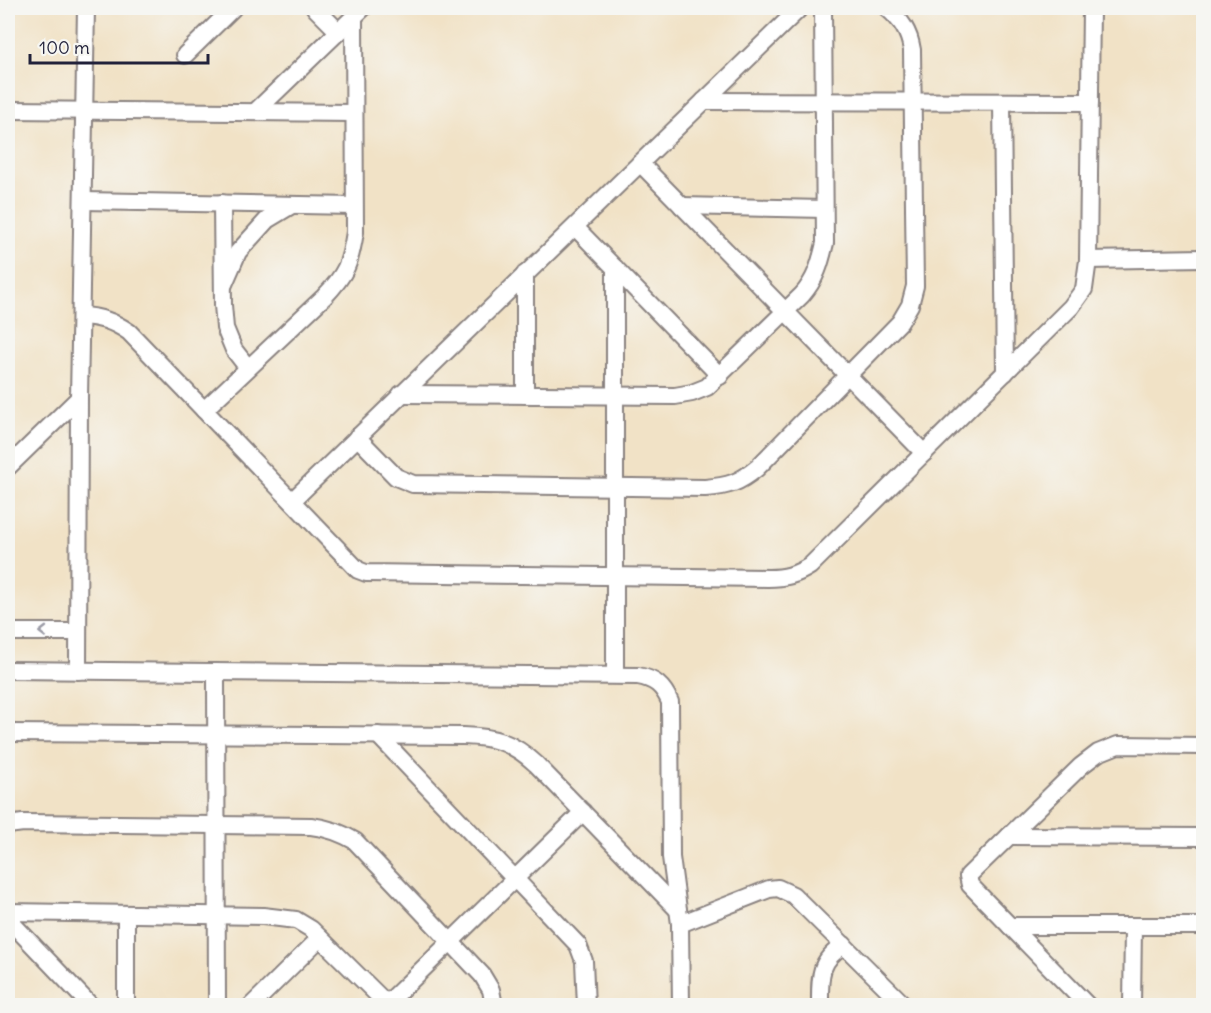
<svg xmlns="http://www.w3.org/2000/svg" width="1211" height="1013" viewBox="0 0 1211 1013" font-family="Delius,sans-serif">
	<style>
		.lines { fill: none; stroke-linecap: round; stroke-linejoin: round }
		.minor-casing { stroke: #8a8280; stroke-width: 20 }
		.minor { stroke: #fff; stroke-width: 16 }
		.oneway { stroke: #9c9ca7 }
	</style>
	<rect width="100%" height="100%" fill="#f6f6f2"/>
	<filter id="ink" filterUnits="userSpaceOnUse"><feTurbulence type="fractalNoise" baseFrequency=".0167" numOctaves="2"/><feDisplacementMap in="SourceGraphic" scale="12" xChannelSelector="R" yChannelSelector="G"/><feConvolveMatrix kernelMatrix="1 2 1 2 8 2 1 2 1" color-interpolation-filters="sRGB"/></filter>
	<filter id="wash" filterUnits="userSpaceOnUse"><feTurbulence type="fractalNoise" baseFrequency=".008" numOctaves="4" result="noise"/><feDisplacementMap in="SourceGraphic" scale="24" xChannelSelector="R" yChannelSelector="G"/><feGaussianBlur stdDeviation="1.35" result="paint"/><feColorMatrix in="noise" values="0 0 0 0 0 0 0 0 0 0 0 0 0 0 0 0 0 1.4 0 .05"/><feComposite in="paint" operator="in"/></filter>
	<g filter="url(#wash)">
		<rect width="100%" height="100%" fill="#f1e2c6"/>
	</g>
	<g filter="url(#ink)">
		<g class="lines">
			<g class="minor-casing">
				<g id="minor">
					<path d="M315 8 338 31"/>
					<path d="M185 55 233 8"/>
					<path d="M704 101 1090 102"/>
					<path d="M1002 102 1005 373"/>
					<path d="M8 110 354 113"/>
					<path d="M255 112 363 8"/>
					<path d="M640 163 924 453"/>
					<path d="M83 201 354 206"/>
					<path d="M222 203 223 305 225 328 234 350 248 368"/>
					<path d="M682 206 824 209"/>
					<path d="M575 227 720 376"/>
					<path d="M1088 260 1204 258"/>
					<path d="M224 284 238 252 267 220 292 205"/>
					<path d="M81 316C100 317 113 321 129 332L358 570 366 573 768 578C785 578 796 575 810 566L1071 307 1084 289 1088 260 1091 8"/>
					<path d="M401 394 675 396 692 393 707 387 802 295C816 279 820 264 825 243L823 8"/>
					<path d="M525 395V274"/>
					<path d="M204 410 324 297C346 274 350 264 355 232L354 16"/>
					<path d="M357 437 396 477 413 484 705 488C729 486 739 483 757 468L900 322 910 305 915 286 912 50C909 31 901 20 887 8"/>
					<path d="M8 467 79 398"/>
					<path d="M292 501 800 8"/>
					<path d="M8 632H78"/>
					<path d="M8 670 638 676C655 679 663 686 670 702L671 857 680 924 681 1006"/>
					<path d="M78 671 79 398 86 8"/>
					<path d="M216 672 217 1006"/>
					<path d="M615 675V268"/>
					<path d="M8 733 463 736C495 737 512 742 536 764L678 910"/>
					<path d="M378 735 578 945 584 961 586 1006"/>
					<path d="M8 825 23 823 311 826C328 828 340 832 355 841L482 975 491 990 494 1006"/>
					<path d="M1009 836 1204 837"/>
					<path d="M8 912 263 916 296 920 311 929 389 1006"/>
					<path d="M8 919 91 1006"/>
					<path d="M680 924 769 889 778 888 793 895 905 1006"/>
					<path d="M1010 926H1204"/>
					<path d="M126 1006V914"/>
					<path d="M251 1006 320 938"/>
					<path d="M385 1006 583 812"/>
					<path d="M820 1006C820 978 818 961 844 945"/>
					<path d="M1088 1006 970 885 968 876 1081 766 1098 753 1118 745 1204 746"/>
					<path d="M1132 1006 1133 926"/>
				</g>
			</g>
			<use href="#minor" class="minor"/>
		</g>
		<defs><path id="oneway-chevron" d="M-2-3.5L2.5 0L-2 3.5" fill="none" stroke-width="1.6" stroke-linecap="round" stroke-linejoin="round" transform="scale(1.5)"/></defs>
		<use class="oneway" href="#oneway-chevron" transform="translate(43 632) rotate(-180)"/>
	</g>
	<rect width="1211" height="1013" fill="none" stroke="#f6f6f2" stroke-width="30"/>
	<path d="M30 54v9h178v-9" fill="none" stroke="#22223b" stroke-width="3"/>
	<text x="39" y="54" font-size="18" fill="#22223b" stroke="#f6f6f2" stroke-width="4.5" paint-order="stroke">100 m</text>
</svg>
